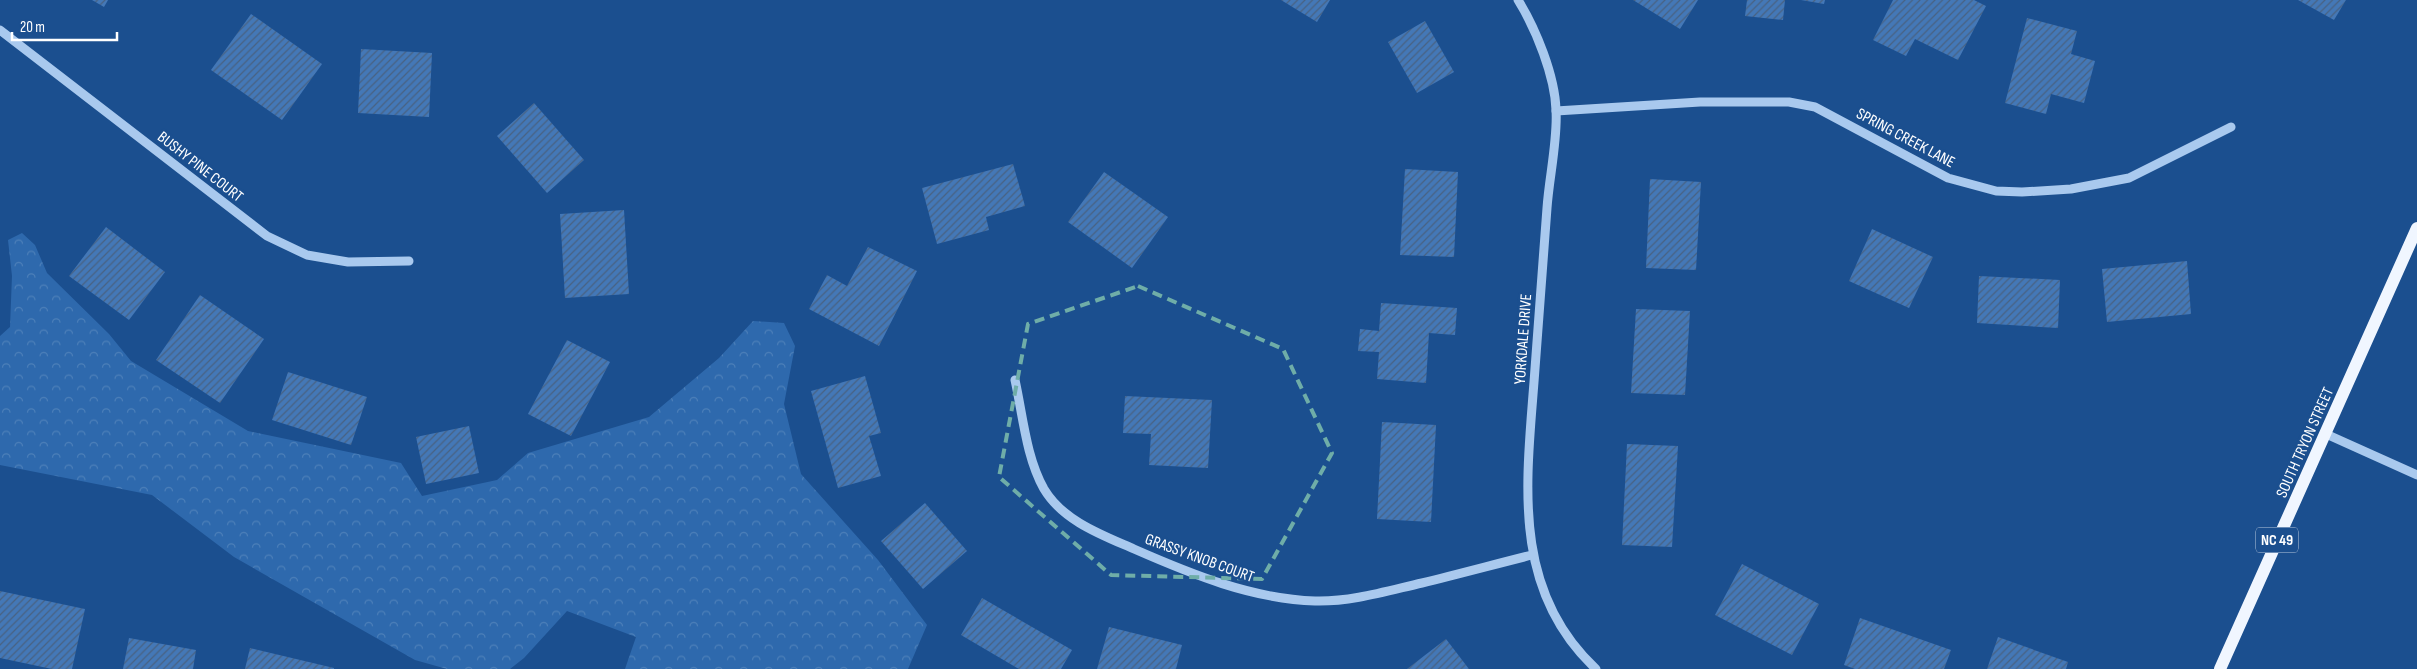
<svg xmlns="http://www.w3.org/2000/svg" width="2417" height="669" viewBox="0 0 2417 669" font-family="'Sofia Sans Condensed',sans-serif">
	<style>
		.forest { fill: url(#forest-crowns) }
		.building { fill: url(#building-hatch) }
		.lines { fill: none; stroke-linecap: round; stroke-linejoin: round }
		.minor { stroke: #a9c9ee; stroke-width: 9 }
		.major { stroke: #f0f6ff; stroke-width: 12 }
		.marked { fill: none; stroke: #6fada8; stroke-width: 4; stroke-dasharray: 10 6; stroke-linejoin: round }
		.labels { text-anchor: middle; stroke-width: 5; stroke-linejoin: round; paint-order: stroke }
		.shield { fill: #1b4f8f; stroke: #bbcadd; stroke-width: 1 }
		.shield-label { font-size: 15px; font-weight: bold; fill: #fff }
		.street-label { font-size: 16px; fill: #fff; stroke: #1b4f8f }
	</style>
	<defs>
		<pattern id="forest-crowns" width="20" height="18" patternUnits="userSpaceOnUse" patternTransform="scale(1.25)"><rect width="20" height="18" fill="#2e69ad"/><path d="M2 6a3 3 0 1 1 6 0M12 15a3 3 0 1 1 6 0" fill="none" stroke="#4d80b9"/></pattern>
		<pattern id="building-hatch" width="6" height="6" patternUnits="userSpaceOnUse" patternTransform="scale(1.25)"><rect width="6" height="6" fill="#4478b7"/><path d="M-1 1l2-2M0 6l6-6M5 7l2-2" fill="none" stroke="#486282"/></pattern>
	</defs>
	<rect width="100%" height="100%" fill="#1b4f8f"/>
	<path class="forest" d="M22 233 35 245 47 273 109 334 131 361 248 431 401 463 422 496 497 480 528 453 649 417 719 358 753 321 784 323 795 346 784 404 801 474 878 560 927 625 908 669H625L636 637 567 611 524 658 510 669H447L415 660 234 557 152 495 0 465V336L10 327 12 276 8 240Z"/>
	<g class="building">
		<path d="M92 0H108L104 7Z"/>
		<path d="M1281 0H1330L1317 22Z"/>
		<path d="M1633 0H1698L1680 29Z"/>
		<path d="M1747 0H1785L1783 20 1745 16Z"/>
		<path d="M1801 0H1825L1824 4Z"/>
		<path d="M1893 0H1974L1986 6 1958 60 1915 39 1906 56 1873 40Z"/>
		<path d="M2298 0H2346L2334 20Z"/>
		<path d="M251 14 322 64 282 120 211 70Z"/>
		<path d="M2027 18 2077 31 2071 54 2095 61 2084 103 2051 94 2046 114 2005 103Z"/>
		<path d="M1425 21 1454 72 1417 93 1388 42Z"/>
		<path d="M361 49 432 53 429 117 358 113Z"/>
		<path d="M534 103 584 160 547 193 497 136Z"/>
		<path d="M1013 164 1025 206 986 217 989 230 937 244 922 188Z"/>
		<path d="M1405 169 1458 172 1454 257 1400 255Z"/>
		<path d="M1104 172 1168 217 1132 268 1068 222Z"/>
		<path d="M1650 179 1701 182 1696 270 1646 268Z"/>
		<path d="M624 210 629 294 565 298 560 214Z"/>
		<path d="M106 227 165 272 129 320 69 276Z"/>
		<path d="M1872 229 1933 257 1909 308 1849 281Z"/>
		<path d="M868 247 917 271 879 346 809 309 827 275 847 286Z"/>
		<path d="M2187 261 2191 314 2107 322 2102 269Z"/>
		<path d="M1979 276 2060 280 2058 328 1977 323Z"/>
		<path d="M200 295 264 339 220 403 156 360Z"/>
		<path d="M1381 303 1457 308 1455 335 1429 333 1426 383 1377 379 1379 352 1358 351 1360 329 1379 331Z"/>
		<path d="M1636 309 1690 311 1685 395 1631 393Z"/>
		<path d="M567 340 610 362 571 436 528 414Z"/>
		<path d="M288 372 367 397 351 445 272 420Z"/>
		<path d="M865 376 881 433 869 436 881 476 838 488 811 391Z"/>
		<path d="M1125 396 1212 400 1208 468 1149 465 1151 434 1123 433Z"/>
		<path d="M1382 422 1436 425 1431 522 1377 519Z"/>
		<path d="M469 426 479 473 426 484 416 437Z"/>
		<path d="M1627 444 1678 446 1672 547 1622 545Z"/>
		<path d="M925 503 967 551 923 589 881 541Z"/>
		<path d="M1742 564 1819 604 1792 655 1715 615Z"/>
		<path d="M0 591 85 609 72 669H52L0 658Z"/>
		<path d="M982 598 1072 650 1061 669H1019L961 635Z"/>
		<path d="M1860 618 1951 650 1944 669H1855L1844 665Z"/>
		<path d="M1109 627 1182 645 1176 669H1097Z"/>
		<path d="M1998 637 2068 662 2066 669H1987Z"/>
		<path d="M129 638 196 650 193 669H123Z"/>
		<path d="M1446 639 1469 669H1407Z"/>
		<path d="M250 648 334 668V669H245Z"/>
	</g>
	<g class="lines">
		<g class="minor">
			<path d="M1518 0C1536 29 1555 76 1556 110 1558 139 1549 178 1547 208 1543 266 1538 324 1534 382 1526 485 1512 591 1596 669"/>
			<path d="M0 30 267 236 307 255 348 262 409 261"/>
			<path d="M1556 111 1700 102H1789L1815 107 1948 178 1996 191 2022 192 2071 189 2129 178 2231 127"/>
			<path d="M1015 380C1023 416 1026 457 1044 489 1063 521 1102 535 1134 549 1191 574 1252 599 1315 601 1351 602 1387 591 1422 583 1459 574 1496 564 1532 555"/>
			<path d="M2326 434 2417 475"/>
		</g>
		<path class="major" d="M2220 669 2417 228"/>
	</g>
	<path class="marked" d="M1138 286 1283 349 1332 453 1262 579 1111 575 999 477 1028 324Z"/>
	<g class="labels">
		<rect class="shield" x="2256" y="527.5" width="42" height="25" rx="4"/>
		<g class="shield-label">
			<text x="2277" y="545">NC 49</text>
		</g>
		<g class="street-label">
			<text transform="translate(1906 137) rotate(28)" y="6">SPRING CREEK LANE</text>
			<text transform="translate(201 166) rotate(38)" y="6">BUSHY PINE COURT</text>
			<text transform="translate(1522 339) rotate(-86)" y="6">YORKDALE DRIVE</text>
			<text transform="translate(2304 442) rotate(-66)" y="6">SOUTH TRYON STREET</text>
			<text transform="translate(1200 557) rotate(20)" y="6">GRASSY KNOB COURT</text>
		</g>
	</g>
	<path d="M12 32v8h105v-8" fill="none" stroke="#ffffff" stroke-width="2.5"/>
	<text x="20" y="32" font-size="15" fill="#ffffff" stroke="#1b4f8f" stroke-width="4" paint-order="stroke">20 m</text>
</svg>
